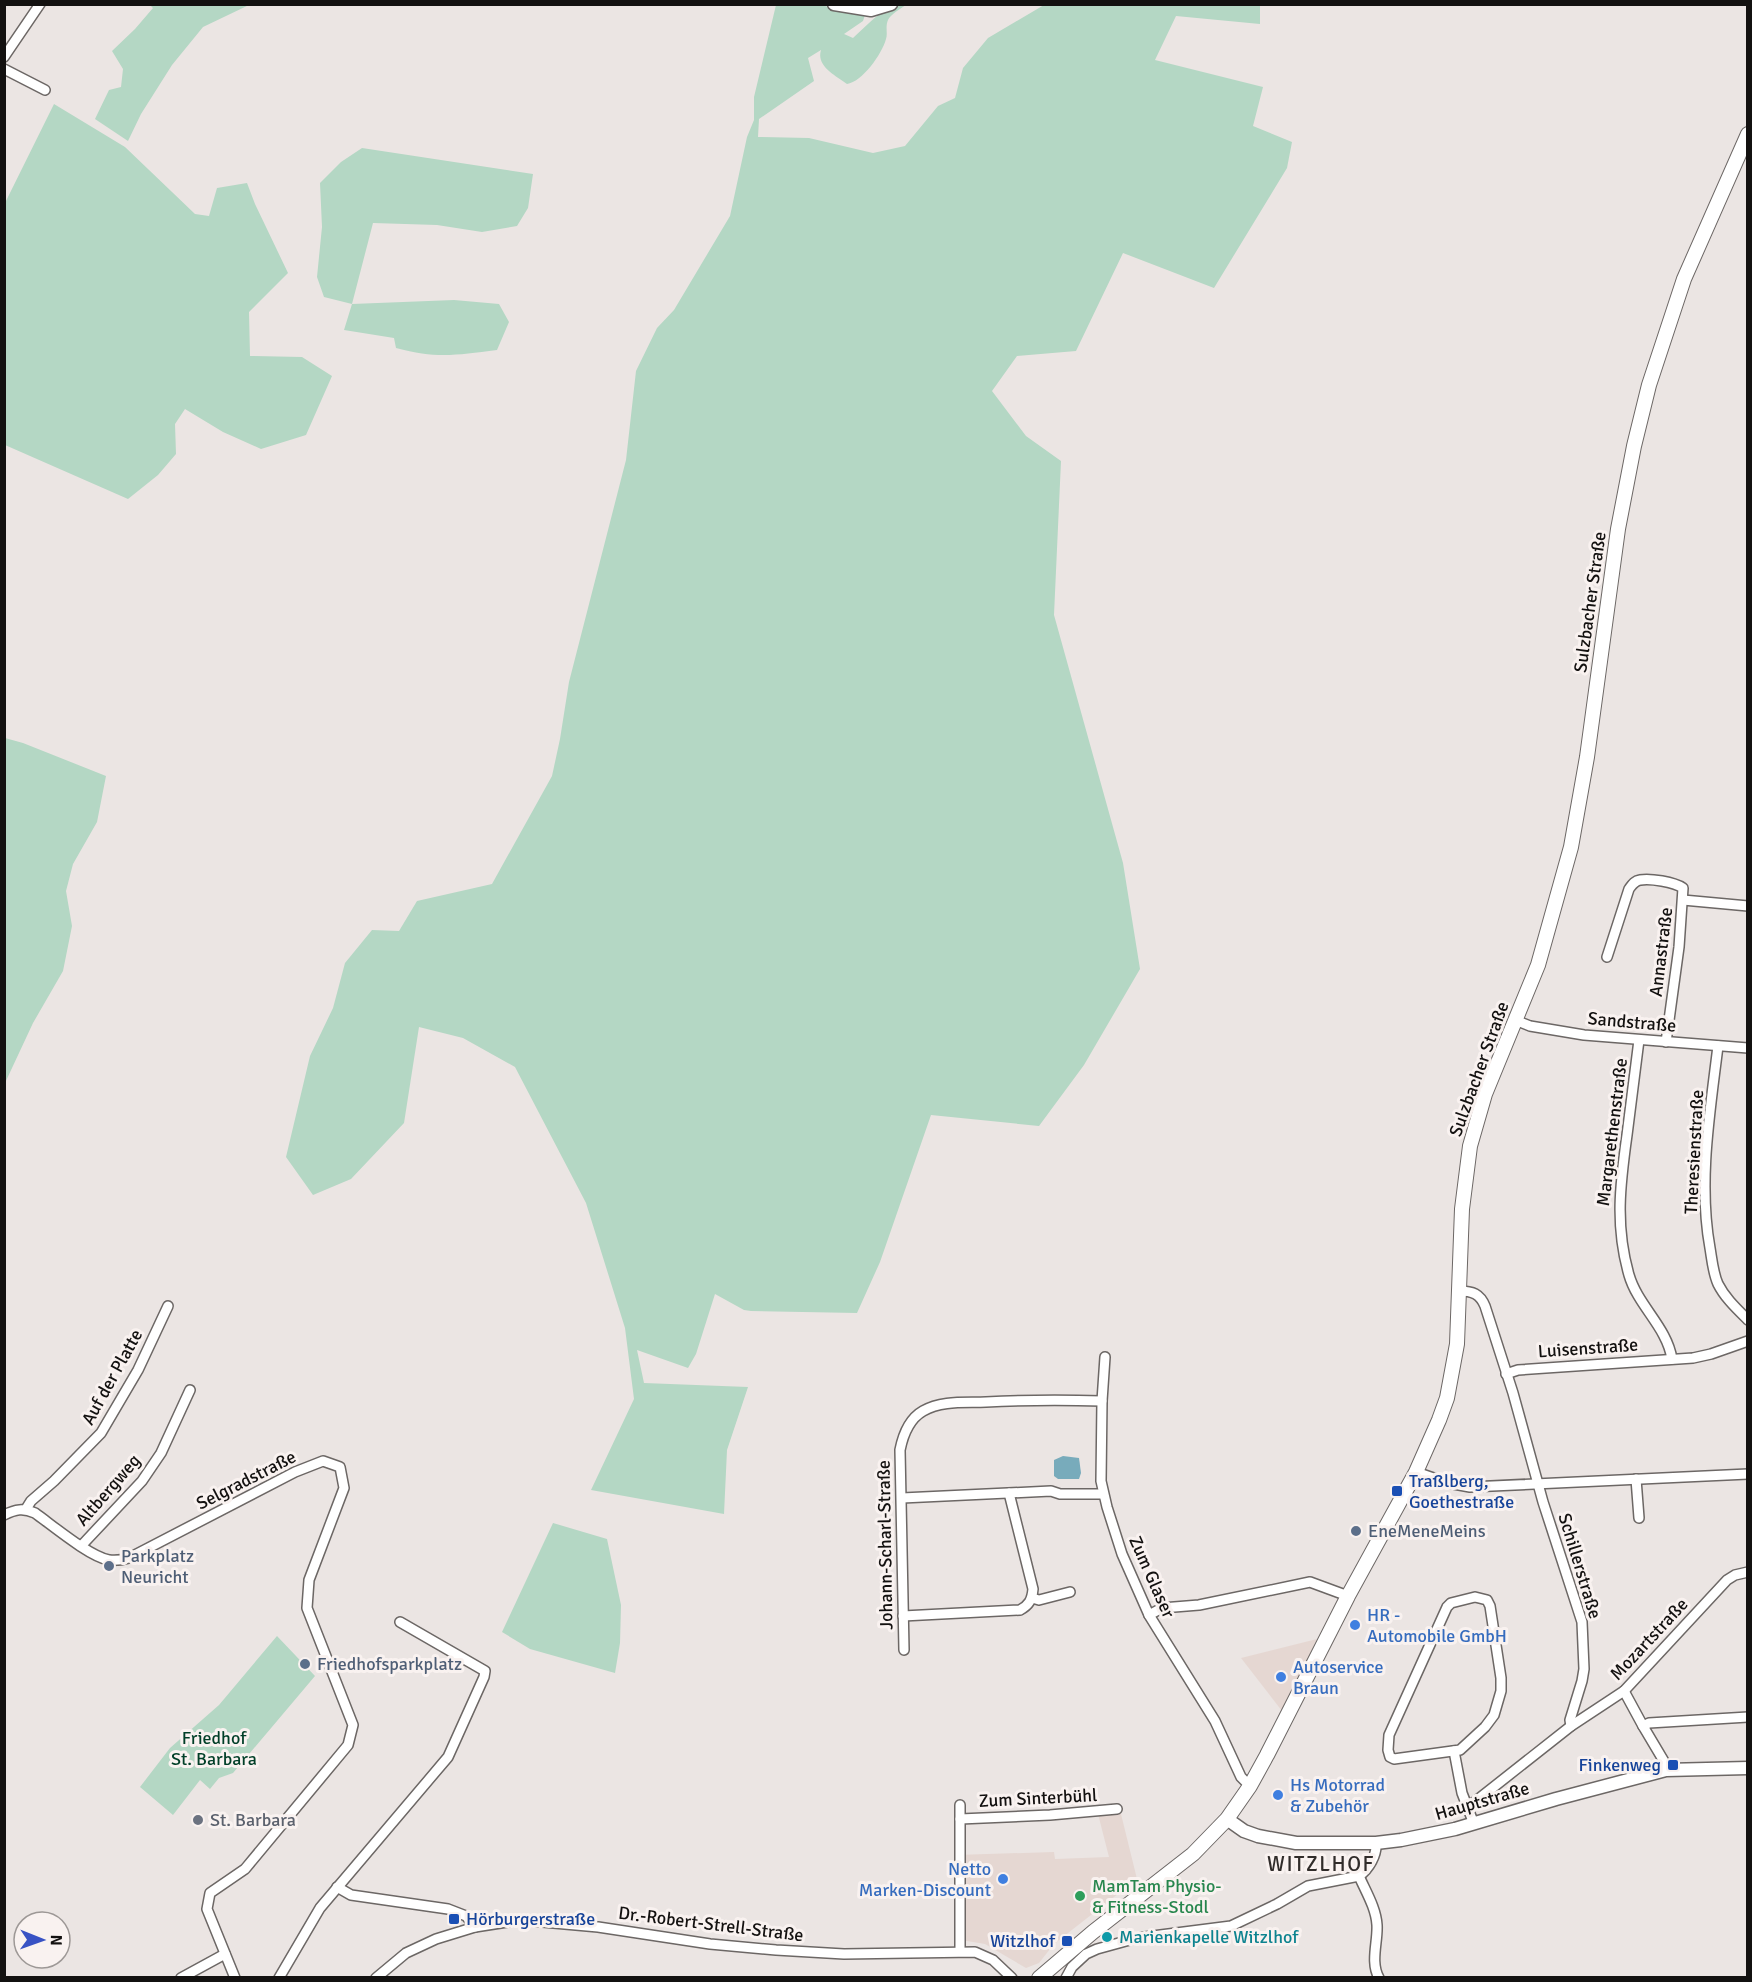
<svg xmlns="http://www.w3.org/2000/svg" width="1752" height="1982" viewBox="0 0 1752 1982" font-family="Signika,sans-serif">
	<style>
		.built { fill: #e5d7d2 }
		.green { fill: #b4d7c4 }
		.water { fill: #78abbb }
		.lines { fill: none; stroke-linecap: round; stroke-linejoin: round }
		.minor-casing { stroke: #6c6765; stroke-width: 12 }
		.tertiary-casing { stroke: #6c6765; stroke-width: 15 }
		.secondary-casing { stroke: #6c6765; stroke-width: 16 }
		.minor { stroke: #fff; stroke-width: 9 }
		.tertiary { stroke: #fff; stroke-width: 12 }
		.secondary { stroke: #fff; stroke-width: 14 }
		.transit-dot { fill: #1a4fb4; stroke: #f9f2f0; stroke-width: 2 }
		.service-dot { fill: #5c6f8a; stroke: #f9f2f0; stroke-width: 2 }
		.shop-dot { fill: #3f7fe0; stroke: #f9f2f0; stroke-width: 2 }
		.worship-dot { fill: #6b7280; stroke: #f9f2f0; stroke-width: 2 }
		.leisure-dot { fill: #2e9e5b; stroke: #f9f2f0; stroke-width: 2 }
		.culture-dot { fill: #0f9aa8; stroke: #f9f2f0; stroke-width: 2 }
		.labels { text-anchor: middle; stroke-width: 6; stroke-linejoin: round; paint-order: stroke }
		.street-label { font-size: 18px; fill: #131110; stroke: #f9f2f0 }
		.transit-label { font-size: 18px; fill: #164399; stroke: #f9f2f0; text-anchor: start }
		.service-label { font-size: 18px; fill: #4e5e75; stroke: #f9f2f0; text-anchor: start }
		.shop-label { font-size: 18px; fill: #366cbe; stroke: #f9f2f0; text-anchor: start }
		.park-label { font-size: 18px; fill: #013f28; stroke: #f9f2f0 }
		.worship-label { font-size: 18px; fill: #5b616d; stroke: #f9f2f0; text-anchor: start }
		.leisure-label { font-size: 18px; fill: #27864d; stroke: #f9f2f0; text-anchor: start }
		.culture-label { font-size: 18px; fill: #0d838f; stroke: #f9f2f0; text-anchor: start }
		.quarter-label { font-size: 21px; letter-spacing: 1.5px; fill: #302c2a; stroke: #f9f2f0 }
	</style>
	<rect width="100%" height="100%" fill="#ebe5e3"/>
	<g class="built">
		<path d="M1317 1639 1282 1711 1241 1658Z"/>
		<path d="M1120 1810 1137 1879 1054 1944 1039 1963 1026 1968 985 1944 955 1939 956 1855 1054 1852 1055 1859 1109 1857 1098 1814Z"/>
	</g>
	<g class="green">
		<path d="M150 5H249L203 27 172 65 141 114 128 141 95 119 109 90 121 87 123 69 112 51 135 29 153 8Z"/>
		<path d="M776 5H822L844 12 865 15 863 21 844 34 853 38C869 24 883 5 906 5 900 9 891 14 888 20 885 27 888 33 886 39 882 54 862 82 847 84 835 75 816 66 821 50L808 58 814 81 759 119 758 137 809 138 873 153 905 146 938 106 955 98 963 68 988 38 1044 5H1260V24L1176 16 1155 60 1263 87 1253 126 1292 142 1287 168 1214 288 1123 253 1076 351 1017 356 992 391 1026 436 1061 461 1054 615 1123 863 1140 969 1084 1065 1039 1126 931 1115 880 1262 857 1313 751 1311 744 1310 715 1294 696 1354 688 1368 637 1350 644 1383 748 1387 727 1450 724 1514 591 1490 634 1399 625 1328 586 1203 515 1067 463 1038 419 1027 404 1123 351 1179 313 1195 286 1157 310 1056 333 1008 345 963 372 930 399 931 417 901 492 884 552 776 560 739 569 682 626 460 636 371 657 328 674 310 730 216 747 137 754 120V97Z"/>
		<path d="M54 104 125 147 195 214 209 216 217 188 247 183 255 204 288 273 249 312 250 356 302 357 332 376 306 435 261 449 223 432 185 409 175 424 176 454 158 475 128 499 5 445V203Z"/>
		<path d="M362 148 533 174 528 208 517 226 482 232 437 225 373 223 352 304 454 300 499 304 509 322 497 350C456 355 437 359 396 348L394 338 344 330 352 304 324 297 317 277 322 227 320 183 341 162Z"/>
		<path d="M5 738 23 743 106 776 97 822 73 864 66 891 72 926 63 971 33 1023 5 1083Z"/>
		<path d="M553 1523 607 1539 621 1605 620 1643 615 1673 530 1649 502 1632Z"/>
		<path d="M277 1636 315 1676 233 1773 219 1778 210 1789 200 1780 173 1815 140 1787 170 1748 219 1705Z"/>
	</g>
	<path class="water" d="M1063 1456 1079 1458 1081 1473 1079 1479H1058L1054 1476V1460Z"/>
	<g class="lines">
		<g class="minor-casing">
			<g id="minor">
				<path d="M4 57 40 4"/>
				<path d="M4 69 45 90"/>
				<path d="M1683 900 1748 906"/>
				<path d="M1607 957 1629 889C1632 885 1634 881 1640 880 1650 878 1674 882 1683 888L1679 947 1666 1042"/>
				<path d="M1515 1020 1530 1026 1584 1035 1748 1048"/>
				<path d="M1639 1040C1635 1072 1631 1103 1627 1135 1620 1185 1615 1226 1629 1275 1638 1306 1667 1327 1672 1359"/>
				<path d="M1718 1046C1710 1112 1698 1182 1710 1248 1712 1260 1713 1273 1718 1284 1725 1298 1737 1309 1748 1320"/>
				<path d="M1459 1291C1473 1291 1480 1294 1485 1306L1513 1393 1543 1502 1582 1622 1584 1669 1582 1681 1570 1720 1571 1726"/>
				<path d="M1105 1357 1102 1401 1101 1481 1107 1507 1122 1554 1149 1615 1215 1721 1241 1777 1250 1786"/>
				<path d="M1506 1374 1518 1370 1693 1358 1711 1354 1748 1341"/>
				<path d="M1416 1472 1448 1483 1470 1487 1748 1474"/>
				<path d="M1636 1479 1639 1518"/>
				<path d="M902 1498 1051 1491 1060 1494H1103"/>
				<path d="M26 1509 31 1501 54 1481 101 1433 138 1370 168 1306"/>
				<path d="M4 1515C16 1509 23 1508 35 1513 52 1525 90 1557 109 1560 116 1561 122 1560 129 1558L295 1472 323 1461 340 1467 344 1488 309 1580 307 1608 353 1725 348 1745 245 1869 210 1893 207 1909 235 1978"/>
				<path d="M82 1545 142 1481 161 1453 190 1390"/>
				<path d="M1475 1597 1487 1600 1490 1606 1501 1678V1691L1494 1715 1485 1727 1460 1750 1394 1759 1390 1757 1388 1750 1389 1735 1447 1607 1451 1603Z"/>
				<path d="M1032 1598 1039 1600 1070 1592"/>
				<path d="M1149 1615 1162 1608 1199 1605 1310 1582 1348 1596"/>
				<path d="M903 1616 1020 1610C1029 1605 1032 1600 1033 1589L1009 1493"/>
				<path d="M904 1650 900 1450C903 1435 909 1419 923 1411 942 1400 966 1403 986 1402 1025 1400 1064 1400 1102 1401"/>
				<path d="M1624 1691 1643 1726 1649 1723 1748 1717"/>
				<path d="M1643 1726 1665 1763 1666 1770"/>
				<path d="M1454 1751 1462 1793 1474 1824"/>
				<path d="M960 1805V1951"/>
				<path d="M1467 1808 1571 1726 1624 1691 1727 1580 1735 1575 1748 1572"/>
				<path d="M960 1819 1050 1815 1117 1809"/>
				<path d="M1359 1876C1366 1892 1376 1908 1377 1925 1378 1942 1370 1962 1379 1978"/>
				<path d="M337 1887 351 1895 448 1909 466 1916 475 1927"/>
				<path d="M181 1978 225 1954"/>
				<path d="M279 1978 320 1908 448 1757 484 1677 485 1671 400 1622"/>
				<path d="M376 1978 406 1953 436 1939 475 1927 520 1920 598 1927 710 1944 776 1950 844 1954 975 1952 993 1960 1012 1978"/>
				<path d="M1066 1978 1072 1967 1086 1954 1097 1949 1137 1938 1231 1926 1277 1904 1308 1886 1359 1876C1369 1869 1377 1855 1376 1843"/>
			</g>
		</g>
		<g class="tertiary-casing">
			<g id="tertiary">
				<path d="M834 4 871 10 891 4"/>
				<path d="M1227 1819 1244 1831 1258 1836 1296 1843H1376L1401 1840 1455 1829 1556 1799 1666 1770 1748 1768"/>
			</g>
		</g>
		<g class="secondary-casing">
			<path id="secondary" d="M1039 1978 1093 1932 1193 1854 1227 1819 1250 1786 1267 1755 1348 1596 1416 1472 1439 1420 1447 1398 1457 1344 1462 1209 1470 1146 1485 1094 1538 965 1571 847 1587 757 1618 529 1634 446 1649 385 1684 279 1748 134"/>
		</g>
		<use href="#minor" class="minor"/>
		<use href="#tertiary" class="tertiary"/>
		<use href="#secondary" class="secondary"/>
	</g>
	<g class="transit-dot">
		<rect x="1391" y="1485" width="12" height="12" rx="3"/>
		<rect x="1667" y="1759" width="12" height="12" rx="3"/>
		<rect x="448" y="1913" width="12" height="12" rx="3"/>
		<rect x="1061" y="1935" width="12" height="12" rx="3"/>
	</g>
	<g class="service-dot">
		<circle cx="1356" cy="1531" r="6"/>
		<circle cx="109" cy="1566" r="6"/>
		<circle cx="305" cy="1664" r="6"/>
	</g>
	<g class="shop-dot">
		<circle cx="1355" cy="1625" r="6"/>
		<circle cx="1281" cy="1677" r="6"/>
		<circle cx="1278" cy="1795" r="6"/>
		<circle cx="1003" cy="1879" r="6"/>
	</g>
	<circle class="worship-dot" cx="198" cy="1820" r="6"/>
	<circle class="leisure-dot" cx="1080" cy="1896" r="6"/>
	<circle class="culture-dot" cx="1107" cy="1937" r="6"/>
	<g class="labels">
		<g class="street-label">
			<text transform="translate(1590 602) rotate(-82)" y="6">Sulzbacher Straße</text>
			<text transform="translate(1661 952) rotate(-83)" y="6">Annastraße</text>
			<text transform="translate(1632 1022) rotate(5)" y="6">Sandstraße</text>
			<text transform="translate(1479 1069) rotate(-70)" y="6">Sulzbacher Straße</text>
			<text transform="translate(1612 1132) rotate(-83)" y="6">Margarethenstraße</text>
			<text transform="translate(1694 1152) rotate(-87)" y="6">Theresienstraße</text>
			<text transform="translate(1588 1348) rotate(-4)" y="6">Luisenstraße</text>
			<text transform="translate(112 1377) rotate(-61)" y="6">Auf der Platte</text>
			<text transform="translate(246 1480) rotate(-27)" y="6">Selgradstraße</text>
			<text transform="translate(108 1490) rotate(-49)" y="6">Altbergweg</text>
			<text transform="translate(885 1545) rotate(-91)" y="6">Johann-Scharl-Straße</text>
			<text transform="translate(1580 1566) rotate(73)" y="6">Schillerstraße</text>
			<text transform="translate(1152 1577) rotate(66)" y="6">Zum Glaser</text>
			<text transform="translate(1649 1639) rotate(-47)" y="6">Mozartstraße</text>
			<text transform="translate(1038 1798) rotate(-3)" y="6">Zum Sinterbühl</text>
			<text transform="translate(1482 1801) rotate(-16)" y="6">Hauptstraße</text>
			<text transform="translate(711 1924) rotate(7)" y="6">Dr.-Robert-Strell-Straße</text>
		</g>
		<g class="transit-label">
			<text x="1409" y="1487">Traßlberg,<tspan x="1409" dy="21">Goethestraße</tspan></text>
			<text x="1661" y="1771" text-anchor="end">Finkenweg</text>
			<text x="466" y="1925">Hörburgerstraße</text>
			<text x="1055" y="1947" text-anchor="end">Witzlhof</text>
		</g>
		<g class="service-label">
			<text x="1368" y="1537">EneMeneMeins</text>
			<text x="121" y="1562">Parkplatz<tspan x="121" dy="21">Neuricht</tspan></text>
			<text x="317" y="1670">Friedhofsparkplatz</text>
		</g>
		<g class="shop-label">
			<text x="1367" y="1621">HR -<tspan x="1367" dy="21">Automobile GmbH</tspan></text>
			<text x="1293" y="1673">Autoservice<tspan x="1293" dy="21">Braun</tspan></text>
			<text x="1290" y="1791">Hs Motorrad<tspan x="1290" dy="21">&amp; Zubehör</tspan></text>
			<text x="991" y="1875" text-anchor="end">Netto<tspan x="991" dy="21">Marken-Discount</tspan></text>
		</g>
		<g class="park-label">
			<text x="214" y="1744">Friedhof<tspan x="214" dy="21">St. Barbara</tspan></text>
		</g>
		<g class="worship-label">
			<text x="210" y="1826">St. Barbara</text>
		</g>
		<g class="leisure-label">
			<text x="1092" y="1892">MamTam Physio-<tspan x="1092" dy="21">&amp; Fitness-Stodl</tspan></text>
		</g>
		<g class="culture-label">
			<text x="1119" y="1943">Marienkapelle Witzlhof</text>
		</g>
		<g class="quarter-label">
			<text x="1321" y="1871">WITZLHOF</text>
		</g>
	</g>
	<rect width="1752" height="1982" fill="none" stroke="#131110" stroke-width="12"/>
	<g transform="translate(42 1940) rotate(91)"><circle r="28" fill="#f9f2f0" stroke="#9d9896" stroke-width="1.5"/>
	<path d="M0-4.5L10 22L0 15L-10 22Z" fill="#3852c4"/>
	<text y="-9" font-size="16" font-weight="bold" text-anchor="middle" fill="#131110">N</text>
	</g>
</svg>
